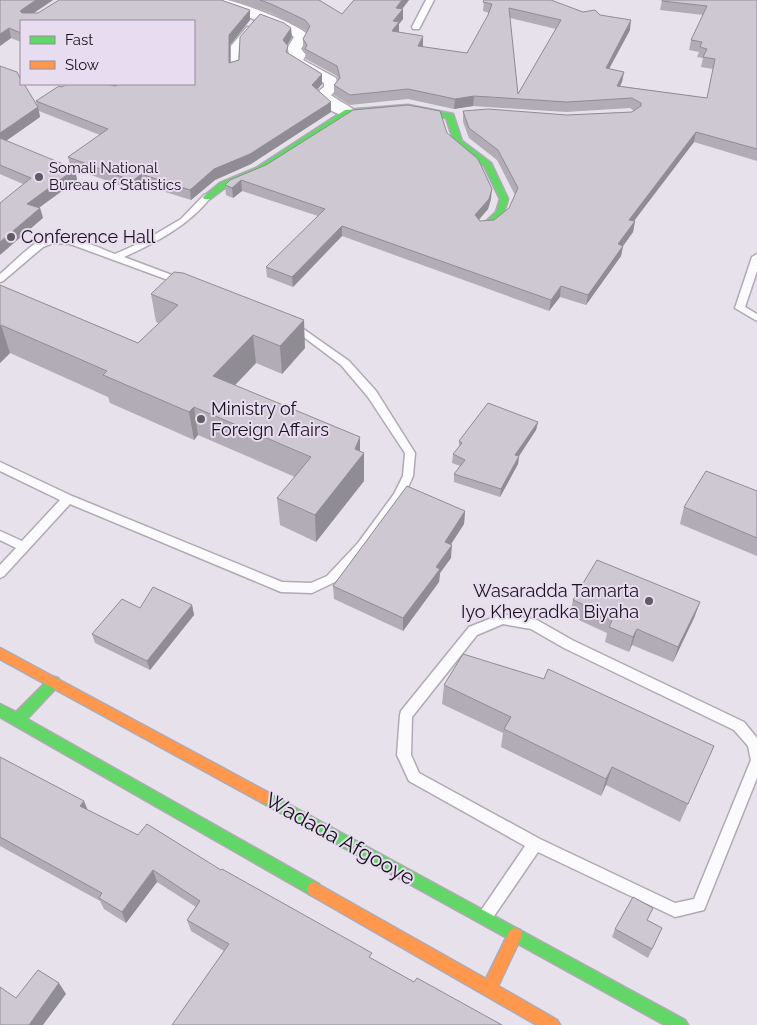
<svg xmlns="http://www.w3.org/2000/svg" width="757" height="1025" viewBox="0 0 757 1025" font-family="Raleway,sans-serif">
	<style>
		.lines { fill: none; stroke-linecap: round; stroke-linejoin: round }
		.lane-casing { stroke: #afaab3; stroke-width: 3 }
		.street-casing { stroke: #afaab3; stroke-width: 3 }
		.fast-casing { stroke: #afaab3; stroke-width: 3 }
		.slow-casing { stroke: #afaab3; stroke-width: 3 }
		.lane { fill: #fbfafc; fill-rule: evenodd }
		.street { fill: #fbfafc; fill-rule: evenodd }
		.fast { fill: #63d668; fill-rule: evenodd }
		.slow { fill: #ff974d; fill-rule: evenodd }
		.wall { fill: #b1acb5; fill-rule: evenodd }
		.shaded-wall { fill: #908c94 }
		.building { fill: #cec8d3; stroke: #908c94; fill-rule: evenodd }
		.poi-dot { fill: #605b64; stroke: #e8dcf1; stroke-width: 2 }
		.labels { text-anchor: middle; stroke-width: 4; stroke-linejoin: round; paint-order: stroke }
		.far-poi-label { font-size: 15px; fill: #17131a; stroke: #e8dcf1; text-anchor: start }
		.poi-label { font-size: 18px; fill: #17131a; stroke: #e8dcf1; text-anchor: start }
		.near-street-label { font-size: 21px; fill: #17131a; stroke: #e8dcf1 }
	</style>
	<rect width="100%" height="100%" fill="#e7e1ec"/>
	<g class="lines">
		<g class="lane-casing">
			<g id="lane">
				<path d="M426 0H434L419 29H413L412 27Z"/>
				<path d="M247 27 254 29 239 46 238 69 231 71V46Z"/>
				<path d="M207 194 211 197C188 226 157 242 124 257L185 280V284H179L70 244 53 243 43 247 3 281 0 282V274C12 264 23 252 36 243 60 228 91 245 115 254L142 242 181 219 204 195Z"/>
				<path d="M757 254V271L745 307 757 314V321L735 308 752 257Z"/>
				<path d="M292 321 349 361 376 391 415 453 413 476 403 499 366 549 335 582 312 593 281 592 70 504 4 576 0 578V565L16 548 0 540V531L22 541 60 500 0 471V462L72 496 282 582 311 583 327 576 358 543 394 494 403 476 405 453 368 397 341 365 289 326 287 324Z"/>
				<path d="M502 614 537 620 572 640 744 722 757 738V778L704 910 675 917 538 852 490 922 485 924 480 922 478 917 480 912 525 846 409 781 397 755 400 715 401 711 469 627ZM503 624 531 629 564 648 734 730 748 746 751 760 694 899 675 903 540 839 419 773 411 755 412 717 477 635Z"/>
			</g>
		</g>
		<g class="street-casing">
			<path id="street" d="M207 0C213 0 221 0 227 0 242 3 301 25 309 36L301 49 306 55 303 60 336 78 338 88 331 95C338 101 351 106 356 112L353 115C339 119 323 106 314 95L324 87V83L290 64 288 61 291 56 286 50 294 37 286 31 209 3Z"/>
		</g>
		<g class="fast-casing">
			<g id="fast">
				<path d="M408 105 453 114 462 141 491 163 508 199C505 212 500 221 487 227L483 224 496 212 500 199 484 166 454 142 446 118 408 109 350 114 262 172 226 187 210 199H204L203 197 220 183 256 168 345 110Z"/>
				<path d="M54 677 58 678 60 682 58 686 27 719 319 884 321 889 319 894 314 896 309 894 0 717V704L16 712 50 678Z"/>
				<path d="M266 792 685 1020 688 1025H665L261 802 259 798 261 794Z"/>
			</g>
		</g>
		<g class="slow-casing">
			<g id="slow">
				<path d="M0 648 271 794 273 798 271 802 266 804 261 802 0 659Z"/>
				<path d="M314 882 486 979 510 930 515 928 520 930 522 935 498 986 557 1020 560 1025H537L309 894 307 889 309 884Z"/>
			</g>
		</g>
		<use href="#lane" class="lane"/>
		<use href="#street" class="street"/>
		<use href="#fast" class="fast"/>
		<use href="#slow" class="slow"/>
	</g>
	<g class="wall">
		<path d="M0 0H53L33 13 250 10V20L230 45V62L239 60 292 37 287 45 289 54 322 74V84L317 90 331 112 251 164 215 180 191 200 143 185 135 191 75 169 77 180 39 208H40L43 218 23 184 0 174V66L37 106 36 101 62 87 115 86 194 84V21H21V42L11 38 0 46ZM39 111 100 135 68 157 71 168 6 141 40 117Z"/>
		<path d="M233 0H319L342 14 354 0H409L402 9H403V19L399 24V32L423 46 422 47 467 53 488 15 489 13 483 11 484 0 600 15 630 30 609 69 624 72 622 82 620 86 707 98 713 69 701 67 703 58 697 57 699 52 689 50 691 40 703 15 660 10 662 0H757V161L694 142 634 221H635L633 232 623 246 621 256 586 305 560 297 549 311 342 236 293 287 267 277 266 267 318 216 242 191 233 198 226 195 225 185 230 180 447 133 491 199 488 209 479 220 480 221 494 220 509 208 515 195 497 160 469 138 463 122V111L567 115 632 112 634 111 630 108 566 112 473 106 454 109 408 99 350 105 334 95V85L338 80 337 76 306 59 305 51 303 49V39L307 32 305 30 271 13ZM510 18 556 29 518 94Z"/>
		<path d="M0 285 138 343 159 323 156 322 151 294 305 348 282 374 256 363 235 385 360 451 364 481 316 542 280 525 277 498 295 477 198 435 194 440 110 403 108 397 10 353 0 363Z"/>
		<path d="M538 422 536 430 519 456 518 464 500 497 454 482V474L460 466 452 463 453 454 459 447V441Z"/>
		<path d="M757 491V556L680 524 684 507Z"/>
		<path d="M465 511 464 524 451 544V558L440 573 439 582 403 631 334 599 333 586Z"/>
		<path d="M573 600 700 602 694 618 673 662 632 645 629 652 605 642 607 633 570 616Z"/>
		<path d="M192 605 194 615 150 670 95 643 92 634 140 608Z"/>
		<path d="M444 685 714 746 680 822 606 785 601 796 501 747 503 733 442 704Z"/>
		<path d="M0 757 88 810 138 835 221 870 372 959 414 982 502 1025 224 951 191 931 187 920 196 907 157 882 126 923 104 909 100 901 0 846Z"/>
		<path d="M647 920 662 928 648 958 612 937 615 929Z"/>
	</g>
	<g class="shaded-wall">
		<path d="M36 0H53L22 21 20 11Z"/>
		<path d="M402 0H409L396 17V8Z"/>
		<path d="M403 9V19L399 24V32L392 31 393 21Z"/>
		<path d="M250 10V20L230 45V72L229 63V35Z"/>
		<path d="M631 20 630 30 604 78 606 68Z"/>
		<path d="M9 28 11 38 0 46V34Z"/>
		<path d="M291 28 292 37 284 50 283 40Z"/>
		<path d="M423 36V46L418 56V46Z"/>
		<path d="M624 72 622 82 615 96 617 86Z"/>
		<path d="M322 74V84L312 95V85Z"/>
		<path d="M474 96 473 106 454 109 455 99Z"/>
		<path d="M331 102V112L251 164 215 180 191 200 190 190 214 169Z"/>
		<path d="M38 107 40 117 0 145V133Z"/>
		<path d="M696 132 694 142 627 230 629 220Z"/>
		<path d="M75 169 77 180 30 214 27 204Z"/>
		<path d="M141 174 143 185 135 191 133 181Z"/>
		<path d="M241 180 242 191 233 198 232 188Z"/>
		<path d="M492 189 491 199 488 209 474 225 475 215Z"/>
		<path d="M40 208 43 218 0 255V242Z"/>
		<path d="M635 221 633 232 623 246 621 256 586 305 588 295 618 244Z"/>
		<path d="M342 226V236L293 287 292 277Z"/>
		<path d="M561 286 560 297 549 311 551 300Z"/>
		<path d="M304 320 305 348 282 374 280 346Z"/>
		<path d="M1 325 10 353 0 363V326Z"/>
		<path d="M253 335 256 363 217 404 213 376Z"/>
		<path d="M194 407 198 435 194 440 189 412Z"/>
		<path d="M538 422 536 430 519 456 518 464 500 497 501 489 515 455Z"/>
		<path d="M360 437V458L364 453V481L316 542 315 515 355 449Z"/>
		<path d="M465 511 464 524 444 555 445 542Z"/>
		<path d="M452 545 451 558 440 573 439 582 403 631V618L436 567Z"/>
		<path d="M700 602 694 618 673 662 678 647Z"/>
		<path d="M192 605 194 615 150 670 147 661Z"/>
		<path d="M637 629 632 645 629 652 633 637Z"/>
		<path d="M612 767 606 785 601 796 606 779Z"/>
		<path d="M84 801 89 813 80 806Z"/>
		<path d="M153 870 157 882 126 923 122 912Z"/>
		<path d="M59 983 66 994 43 1025H29Z"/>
	</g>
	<g class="building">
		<path d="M0 0H36L20 11 22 13H38L59 0H221L250 10 229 35V63L239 60 240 37 260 14 284 23 291 28 283 40 288 46 286 52 322 74 312 85 331 102 250 154 214 169 190 190 141 174 133 181 68 157 108 129 36 101 59 86 62 87 66 84H108L115 86 119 84H194V21H21V33L9 28 0 34Z"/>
		<path d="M260 0H319L342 14 354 0H402L396 8 403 9 393 21 399 22 392 31 423 36 418 46 467 53 488 15 492 4 483 2 484 0H551L583 12 595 10 600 15 631 20 606 68 624 72 617 86 707 98 715 59 703 57 707 49 700 47 702 42 691 40 707 6 662 1V0H757V149L696 132 629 220 635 221 618 244 623 246 588 295 561 286 551 300 342 226 292 277 266 267 325 209 241 180 232 188 225 185 230 180 266 165 353 110 408 105 440 111 447 133 478 159 492 189 489 199 475 215 480 221 494 220 509 208 518 188 498 150 469 128 463 111 488 109 567 115 632 112 641 106V103L632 98 567 102 474 96 455 99 408 89 350 95 334 85 340 78 337 66 305 49 307 45 303 39 310 26 305 20 271 4ZM509 8 561 20 518 94Z"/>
		<path d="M0 66 17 72 21 80V84H24L38 107 0 133Z"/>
		<path d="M0 138 75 169 27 204 40 208 0 242V203L31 178 0 165Z"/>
		<path d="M174 272 183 273 304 320 280 346 253 335 213 376 360 437 355 449 364 453 315 515 277 498 311 457 194 407 189 412 103 375 107 371 1 325 0 326V285L138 343 178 305 151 294Z"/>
		<path d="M488 403 538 422 515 455 519 456 501 489 454 474 465 460 453 454 462 443 459 441Z"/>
		<path d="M706 471 757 491V538L684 507Z"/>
		<path d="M407 486 465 511 445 542 452 545 436 567 440 569 403 618 333 586Z"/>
		<path d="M597 560 700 602 678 647 637 629 633 637 609 627 613 618 573 600Z"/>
		<path d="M153 587 192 605 147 661 92 634 122 599 140 608Z"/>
		<path d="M463 654 544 679 548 669 714 746 688 804 612 767 606 779 504 729 511 717 444 685Z"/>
		<path d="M0 757 84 801 80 806 138 835 147 824 221 870 222 869 372 953 369 957 414 982 417 978 502 1025H172L229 944 187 920 200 901 153 870 122 912 99 898 102 893 0 837Z"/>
		<path d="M633 897 653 908 647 920 662 928 652 949 615 929Z"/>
		<path d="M38 970 59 983 29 1025H0V987L16 998Z"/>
	</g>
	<g class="poi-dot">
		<circle cx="39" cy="177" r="5"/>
		<circle cx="11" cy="237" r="5"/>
		<circle cx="201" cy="419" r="5"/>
		<circle cx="649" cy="601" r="5"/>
	</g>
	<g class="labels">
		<g class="far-poi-label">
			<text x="49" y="173">Somali National<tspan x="49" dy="17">Bureau of Statistics</tspan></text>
		</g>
		<g class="poi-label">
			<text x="21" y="243">Conference Hall</text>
			<text x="211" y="415">Ministry of<tspan x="211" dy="21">Foreign Affairs</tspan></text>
			<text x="639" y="597" text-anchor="end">Wasaradda Tamarta<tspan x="639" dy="21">Iyo Kheyradka Biyaha</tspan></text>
		</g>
		<g class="near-street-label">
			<text transform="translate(340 839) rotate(29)" y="7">Wadada Afgooye</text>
		</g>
	</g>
	<rect x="20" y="20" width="175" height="65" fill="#e8dcf1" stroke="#948c9b"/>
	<rect x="30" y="36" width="25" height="8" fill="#63d668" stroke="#948c9b"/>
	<text x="65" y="45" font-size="15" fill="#17131a">Fast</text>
	<rect x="30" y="61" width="25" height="8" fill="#ff974d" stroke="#948c9b"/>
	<text x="65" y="70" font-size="15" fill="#17131a">Slow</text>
</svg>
